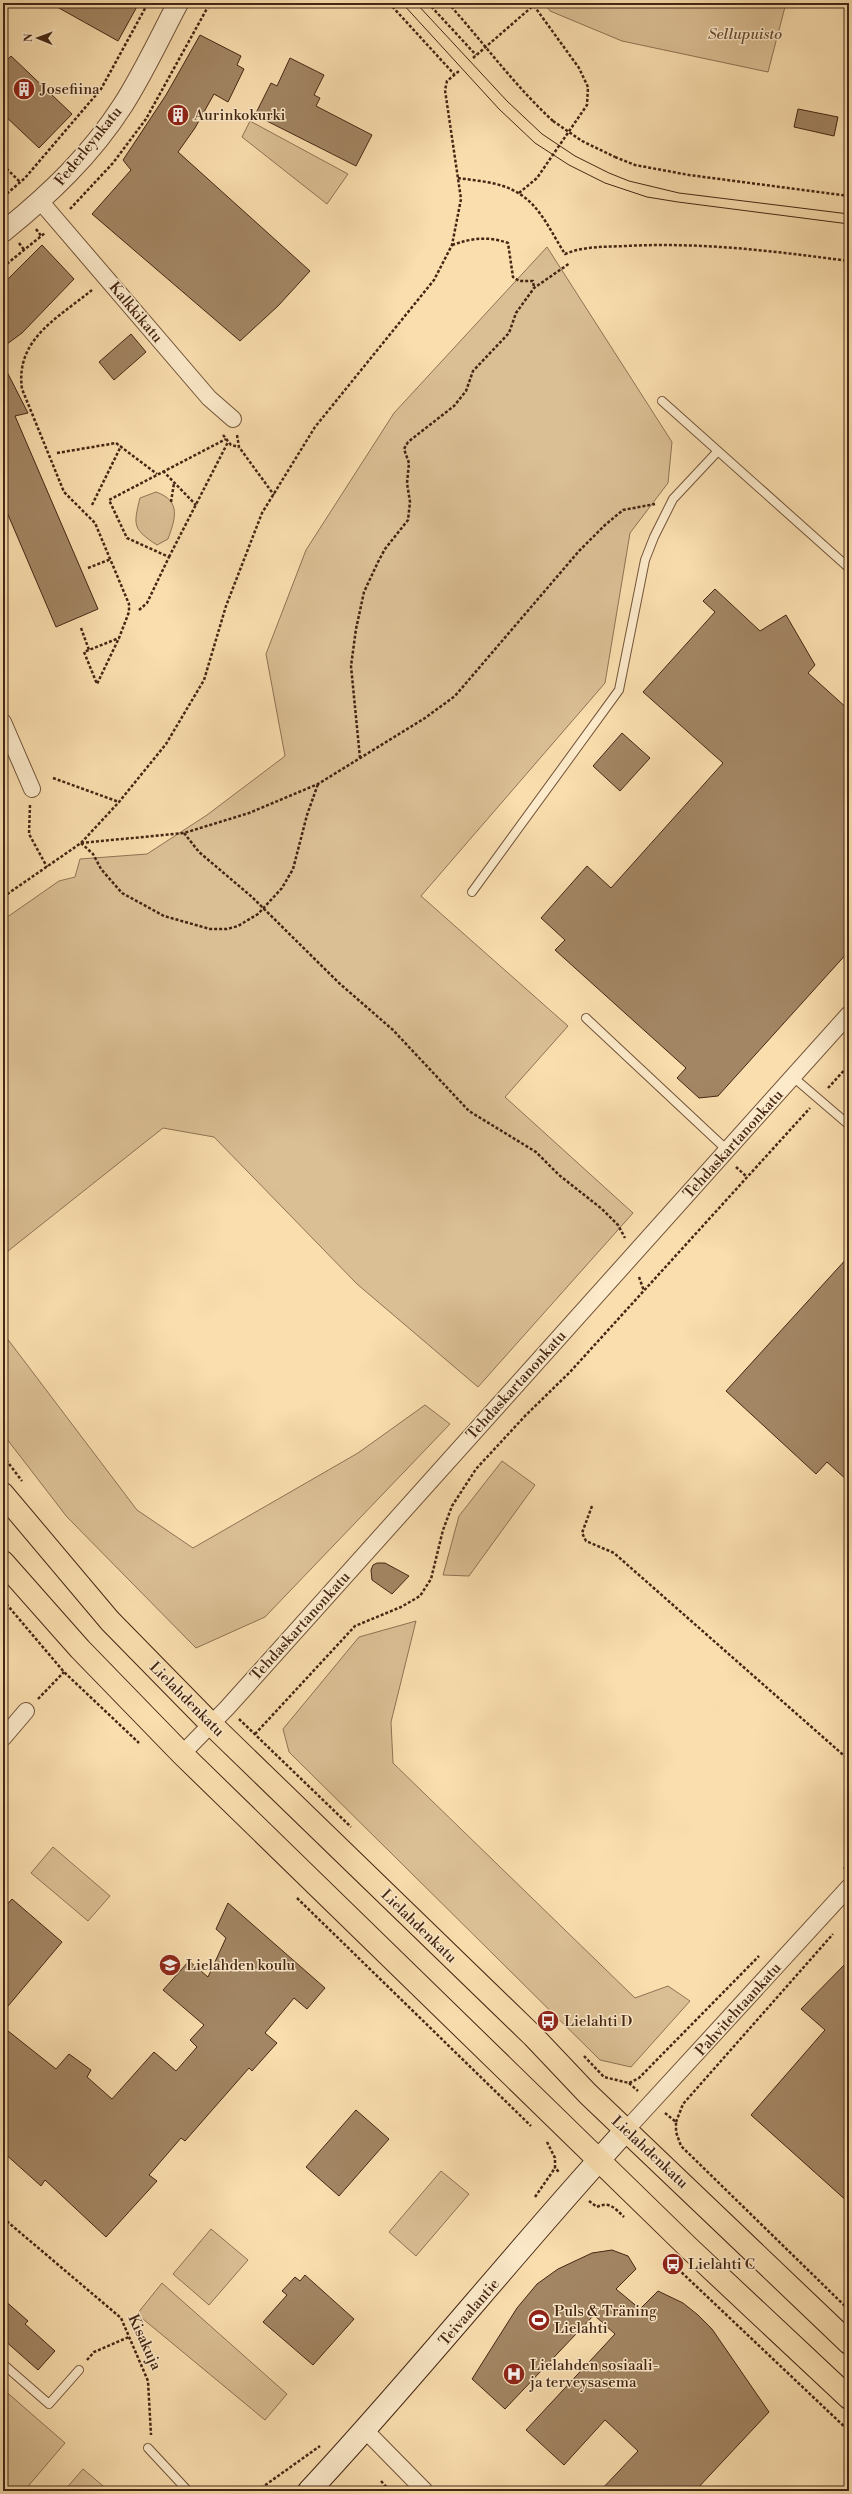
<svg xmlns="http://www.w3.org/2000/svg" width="852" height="2494" viewBox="0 0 852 2494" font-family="'Libre Bodoni',serif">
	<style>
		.green { fill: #dbbf94; stroke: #907254 }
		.building { fill: #a38664; stroke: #452614 }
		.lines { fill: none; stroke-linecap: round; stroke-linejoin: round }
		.service-casing { stroke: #72543a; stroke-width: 10 }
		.minor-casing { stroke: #72543a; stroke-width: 18 }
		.tertiary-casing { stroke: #72543a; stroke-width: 22 }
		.secondary-casing { stroke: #452614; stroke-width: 24 }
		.primary-casing { stroke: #452614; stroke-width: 24 }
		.path { stroke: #452614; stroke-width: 2.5; stroke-dasharray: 3 2; stroke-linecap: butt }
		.service { stroke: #fceaca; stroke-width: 8 }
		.minor { stroke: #fceaca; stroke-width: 16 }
		.tertiary { stroke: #fceaca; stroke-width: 20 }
		.secondary { stroke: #fceaca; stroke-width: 22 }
		.primary { stroke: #fadeae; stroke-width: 22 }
		.tram { stroke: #452614; stroke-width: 1 }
		.path-bridge { stroke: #452614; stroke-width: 2.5; stroke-dasharray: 3 2; stroke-linecap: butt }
		.labels { text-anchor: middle; stroke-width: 3; stroke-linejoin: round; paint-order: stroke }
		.park-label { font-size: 15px; font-style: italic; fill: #6a4c34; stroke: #fceaca }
		.poi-label { font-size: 15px; fill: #452614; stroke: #fceaca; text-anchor: start }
		.street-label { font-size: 15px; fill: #452614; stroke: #fceaca }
	</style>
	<rect width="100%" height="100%" fill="#fadeae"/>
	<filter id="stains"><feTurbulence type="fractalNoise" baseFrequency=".005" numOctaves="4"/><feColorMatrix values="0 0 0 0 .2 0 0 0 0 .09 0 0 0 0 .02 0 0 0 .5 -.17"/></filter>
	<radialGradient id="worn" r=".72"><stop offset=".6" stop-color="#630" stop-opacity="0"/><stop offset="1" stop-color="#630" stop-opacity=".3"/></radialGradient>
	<g class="green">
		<path d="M544 3H786L768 72 622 41 550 11Z"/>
		<path d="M250 121 348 174 327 204 242 137Z"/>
		<path d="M547 247 672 442 668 483 630 533 605 683 421 896 568 1026 505 1097 633 1213 478 1387 357 1284 214 1137 163 1128 3 1255V920L59 881 75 877 80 859 147 854 207 815 285 756 266 654 306 550 394 413Z"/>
		<path d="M156 492C182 501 175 519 168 539L157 545C133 529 133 526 140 498Z"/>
		<path d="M3 1333 137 1510 193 1548 358 1453 425 1405 450 1424 265 1617 196 1648 67 1517 3 1434Z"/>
		<path d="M502 1461 535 1485 469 1576 443 1575 459 1516Z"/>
		<path d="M416 1621 391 1722 393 1763 635 1998 668 1986 690 2001 631 2067 600 2060 289 1752 283 1729 359 1637Z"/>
		<path d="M53 1847 110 1896 88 1921 31 1873Z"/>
		<path d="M441 2171 469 2194 416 2256 389 2232Z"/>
		<path d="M211 2229 248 2260 209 2305 173 2274Z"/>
		<path d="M162 2283 287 2394 265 2420 137 2314Z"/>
		<path d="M3 2389 65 2443 24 2491H3Z"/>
		<path d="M83 2469 109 2491H64Z"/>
	</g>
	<g class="building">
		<path d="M50 3H139L118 41Z"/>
		<path d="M200 35 241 56 237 65 244 69 228 102 214 94 195 128 178 152 310 271 278 306 240 341 92 214 131 170 123 160 166 95Z"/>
		<path d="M11 56 72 114 39 148 3 114V64Z"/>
		<path d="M290 58 324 75 314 95 320 98 316 106 372 135 356 166 255 115 271 83 277 86Z"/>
		<path d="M798 109 838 117 834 136 794 127Z"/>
		<path d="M42 245 74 279 22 333 3 347V284Z"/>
		<path d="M131 334 146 352 114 380 99 362Z"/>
		<path d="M3 364 28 413 15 416 98 609 56 627 3 503Z"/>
		<path d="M715 589 760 631 786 615 815 665 808 673 849 710V951L718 1096 699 1098 677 1078 686 1068 555 950 565 940 541 918 587 866 611 888 723 763 643 692 715 612 703 601Z"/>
		<path d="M622 733 650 758 620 791 593 766Z"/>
		<path d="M849 1256V1482L827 1462 816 1474 726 1391Z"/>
		<path d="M377 1563H385L409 1576 392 1594 372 1580 371 1570 373 1565Z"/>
		<path d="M12 1899 62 1942 3 2012V1909Z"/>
		<path d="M228 1903 325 1988 307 2009 294 1998 265 2033 277 2043 252 2071 249 2068 185 2141 181 2138 149 2175 157 2181 106 2237 45 2180 41 2186 3 2152V2027L56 2069 69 2054 91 2070 87 2077 112 2099 154 2052 176 2071 197 2047 190 2040 204 2025 163 1990 189 1961 208 1977 226 1938 216 1929Z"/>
		<path d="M849 1960V2203L751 2115 825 2030 801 2009Z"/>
		<path d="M356 2110 389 2139 339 2196 306 2167Z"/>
		<path d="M612 2250 628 2256 636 2269 616 2289 640 2309 658 2291 683 2303 698 2315 712 2329 769 2412 695 2491H600L638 2451 605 2420 564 2465 526 2430 615 2334 594 2315 505 2409 472 2379 517 2308 537 2284 558 2269 592 2253Z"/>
		<path d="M305 2275 354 2319 313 2365 263 2322 287 2295 282 2291 295 2277 300 2281Z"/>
		<path d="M3 2299 28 2321 25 2324 55 2351 38 2370 3 2339Z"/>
	</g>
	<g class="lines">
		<g class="service-casing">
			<g id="service">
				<path d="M662 401 849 568"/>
				<path d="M472 892 619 690 645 560 654 537 673 499 717 452"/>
				<path d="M586 1018 727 1150"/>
				<path d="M793 1077 849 1125"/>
				<path d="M3 2364 49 2404 79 2370"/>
				<path d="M148 2448 188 2491"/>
			</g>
		</g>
		<g class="minor-casing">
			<g id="minor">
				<path d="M41 202 209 398 233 419"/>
				<path d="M3 722 32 789"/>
				<path d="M3 1738 26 1711"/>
				<path d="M182 1754 227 1708 849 1014"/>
				<path d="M626 2130 849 1887"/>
				<path d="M365 2430 425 2491"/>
			</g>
		</g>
		<g class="tertiary-casing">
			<path id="tertiary" d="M3 232C49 195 91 155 123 105 144 72 160 37 178 3"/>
		</g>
		<g class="secondary-casing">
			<path id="secondary" d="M309 2491C418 2374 518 2248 626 2130"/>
		</g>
		<g class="primary-casing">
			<g id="primary">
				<path d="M3 1494 110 1621 212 1725 533 2036 588 2094 849 2343"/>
				<path d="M3 1562 80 1649 182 1754 689 2248 849 2398"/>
			</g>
		</g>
		<g class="path">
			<path d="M389 3 454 74"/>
			<path d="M428 3 476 55"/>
			<path d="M448 3C483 42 514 85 553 121"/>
			<path d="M473 58 534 5"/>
			<path d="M615 157 635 165 689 175 849 196"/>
			<path d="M3 165 20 182"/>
			<path d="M458 178C478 181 501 182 518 193 540 205 552 234 565 254 584 246 604 247 625 246 702 242 773 251 849 261"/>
			<path d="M519 193 537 178 587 105 588 87 579 68 532 3"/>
			<path d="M3 197 25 178 101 89 148 3"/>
			<path d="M70 209 113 163 146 119 210 3"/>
			<path d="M36 229 42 237"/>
			<path d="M19 243 25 251"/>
			<path d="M452 245C472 238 488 236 508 243L513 277 519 281H533L534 288"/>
			<path d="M3 267 45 233"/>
			<path d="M92 290C58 318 15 339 22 389L64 492 95 523 129 604V612L119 638 84 652 97 684 119 638"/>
			<path d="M223 435 231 445 239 447"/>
			<path d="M237 435 239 447 274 495"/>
			<path d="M57 453 116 443 157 474"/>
			<path d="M163 471 196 505"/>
			<path d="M171 502 174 483"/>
			<path d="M92 505 121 446"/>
			<path d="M169 557 228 442"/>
			<path d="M88 568 111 559"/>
			<path d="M139 610 147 603 169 557 127 538 109 500 226 439"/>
			<path d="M81 628 89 650"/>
			<path d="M360 758 351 666 356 629 364 592 378 562 385 549 408 520 410 502 407 483 409 463 404 449 408 442 454 406 466 391 473 371 509 333 516 313 534 288 570 263"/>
			<path d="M53 778 119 802"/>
			<path d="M30 805 29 834 47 867"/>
			<path d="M184 833 199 852 252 897 339 983 393 1030 469 1111 536 1152 559 1175 602 1209 618 1225 625 1238"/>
			<path d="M81 843 184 833 249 813 318 784 425 718 455 696 579 551 605 525 623 510 655 504"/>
			<path d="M81 843 93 854 101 869 122 893 164 916 210 929H227L238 926 258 914 282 888 293 869 307 815 318 784"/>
			<path d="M3 897 81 843 119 802 166 744 204 680 226 606 262 513 315 427 434 280 452 245 461 199 445 90 447 81 459 71"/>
			<path d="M828 1088 849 1065"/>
			<path d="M736 1167 747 1177"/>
			<path d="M639 1277 644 1291"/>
			<path d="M3 1456 22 1481"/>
			<path d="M592 1506 582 1533 586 1541 614 1553 849 1760"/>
			<path d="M3 1600 64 1672 139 1743"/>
			<path d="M38 1699 64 1672"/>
			<path d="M239 1719 351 1827"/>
			<path d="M255 1734 355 1626 401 1607 420 1596 431 1579 443 1530 452 1506 476 1469 525 1416 570 1372 810 1108"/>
			<path d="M844 1869 849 1864"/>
			<path d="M297 1898 531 2126"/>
			<path d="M584 2056 604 2077 629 2083 639 2078 759 1956"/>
			<path d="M629 2083 638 2091"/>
			<path d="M665 2113 676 2122V2132L681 2146 849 2310"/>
			<path d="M676 2122 683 2104 833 1934"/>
			<path d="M547 2142 555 2158V2168L560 2173"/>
			<path d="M535 2197 555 2168"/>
			<path d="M589 2201 597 2207C609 2201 615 2208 624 2217"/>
			<path d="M3 2218 121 2318 148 2381 151 2435"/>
			<path d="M678 2269 849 2431"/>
			<path d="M87 2360 94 2352 129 2337"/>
			<path d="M381 2481 390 2491"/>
			<path d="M257 2491 320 2446"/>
		</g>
		<use href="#service" class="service"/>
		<use href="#minor" class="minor"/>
		<use href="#tertiary" class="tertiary"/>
		<use href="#secondary" class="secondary"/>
		<use href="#primary" class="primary"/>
		<g class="tram">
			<path d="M402 3 499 109 535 143 569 165 605 183 647 197 678 202 849 224"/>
			<path d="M416 3 507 101 542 134 575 156 609 173 629 181 679 193 849 214"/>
		</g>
		<path class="path-bridge" d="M553 121 582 141 615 157"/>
	</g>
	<defs>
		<g id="building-disc" transform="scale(1.15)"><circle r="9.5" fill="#8f2418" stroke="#fceaca"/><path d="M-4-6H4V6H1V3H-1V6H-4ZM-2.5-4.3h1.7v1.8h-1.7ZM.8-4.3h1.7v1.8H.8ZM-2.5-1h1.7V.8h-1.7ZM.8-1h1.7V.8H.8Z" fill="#fff"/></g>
		<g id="school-disc" transform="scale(1.15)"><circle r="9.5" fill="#8f2418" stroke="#fceaca"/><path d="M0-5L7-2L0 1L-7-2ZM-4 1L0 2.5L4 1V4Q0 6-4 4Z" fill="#fff"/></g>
		<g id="bus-disc" transform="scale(1.15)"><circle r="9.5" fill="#8f2418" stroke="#fceaca"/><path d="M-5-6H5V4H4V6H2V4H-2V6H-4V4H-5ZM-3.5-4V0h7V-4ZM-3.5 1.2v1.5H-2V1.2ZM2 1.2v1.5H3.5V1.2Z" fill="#fff"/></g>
		<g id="stadium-disc" transform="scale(1.15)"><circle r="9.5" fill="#8f2418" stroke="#fceaca"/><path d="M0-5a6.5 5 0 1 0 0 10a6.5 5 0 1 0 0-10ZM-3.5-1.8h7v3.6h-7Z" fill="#fff"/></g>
		<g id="hospital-disc" transform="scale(1.15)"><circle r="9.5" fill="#8f2418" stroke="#fceaca"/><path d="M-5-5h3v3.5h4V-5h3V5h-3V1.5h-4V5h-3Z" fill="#fff"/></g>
	</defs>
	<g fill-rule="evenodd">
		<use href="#building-disc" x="24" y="89"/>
		<use href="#building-disc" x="178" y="115"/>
		<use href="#school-disc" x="170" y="1965"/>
		<use href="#bus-disc" x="548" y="2021"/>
		<use href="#bus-disc" x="673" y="2264"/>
		<use href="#stadium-disc" x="539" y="2320"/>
		<use href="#hospital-disc" x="514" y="2374"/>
	</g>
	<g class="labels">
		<g class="park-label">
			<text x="745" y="39">Sellupuisto</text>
		</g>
		<g class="poi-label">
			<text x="40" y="94">Josefiina</text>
			<text x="194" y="120">Aurinkokurki</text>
			<text x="186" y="1970">Lielahden koulu</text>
			<text x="564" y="2026">Lielahti D</text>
			<text x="688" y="2269">Lielahti C</text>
			<text x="554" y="2316">Puls &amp; Träning<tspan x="554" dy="17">Lielahti</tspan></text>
			<text x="530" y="2370">Lielahden sosiaali-<tspan x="530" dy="17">ja terveysasema</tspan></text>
		</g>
		<g class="street-label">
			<text transform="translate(88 146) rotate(-51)" y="5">Federleynkatu</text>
			<text transform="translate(136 312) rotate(50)" y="5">Kalkkikatu</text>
			<text transform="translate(733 1144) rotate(-48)" y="5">Tehdaskartanonkatu</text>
			<text transform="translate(516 1385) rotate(-48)" y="5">Tehdaskartanonkatu</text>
			<text transform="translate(300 1626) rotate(-48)" y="5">Tehdaskartanonkatu</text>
			<text transform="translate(187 1699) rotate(45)" y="5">Lielahdenkatu</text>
			<text transform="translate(419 1926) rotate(44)" y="5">Lielahdenkatu</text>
			<text transform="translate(738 2009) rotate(-48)" y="5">Pahvitehtaankatu</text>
			<text transform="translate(650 2152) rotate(43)" y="5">Lielahdenkatu</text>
			<text transform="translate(469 2312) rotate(-49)" y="5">Teivaalantie</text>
			<text transform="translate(145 2342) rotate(65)" y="5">Kisakuja</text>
		</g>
	</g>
	<rect width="852" height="2494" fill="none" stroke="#fadeae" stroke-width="16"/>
	<rect x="4" y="4" width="844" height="2486" fill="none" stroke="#452614" stroke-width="2"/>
	<rect x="8" y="8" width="836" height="2478" fill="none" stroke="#452614"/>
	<g transform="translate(38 38) rotate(271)" stroke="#fceaca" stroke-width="3" paint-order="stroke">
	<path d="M0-3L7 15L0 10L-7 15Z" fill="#452614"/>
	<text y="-6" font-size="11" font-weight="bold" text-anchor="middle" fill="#452614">N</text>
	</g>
	<rect width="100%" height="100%" filter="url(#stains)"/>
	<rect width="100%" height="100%" fill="url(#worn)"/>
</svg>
